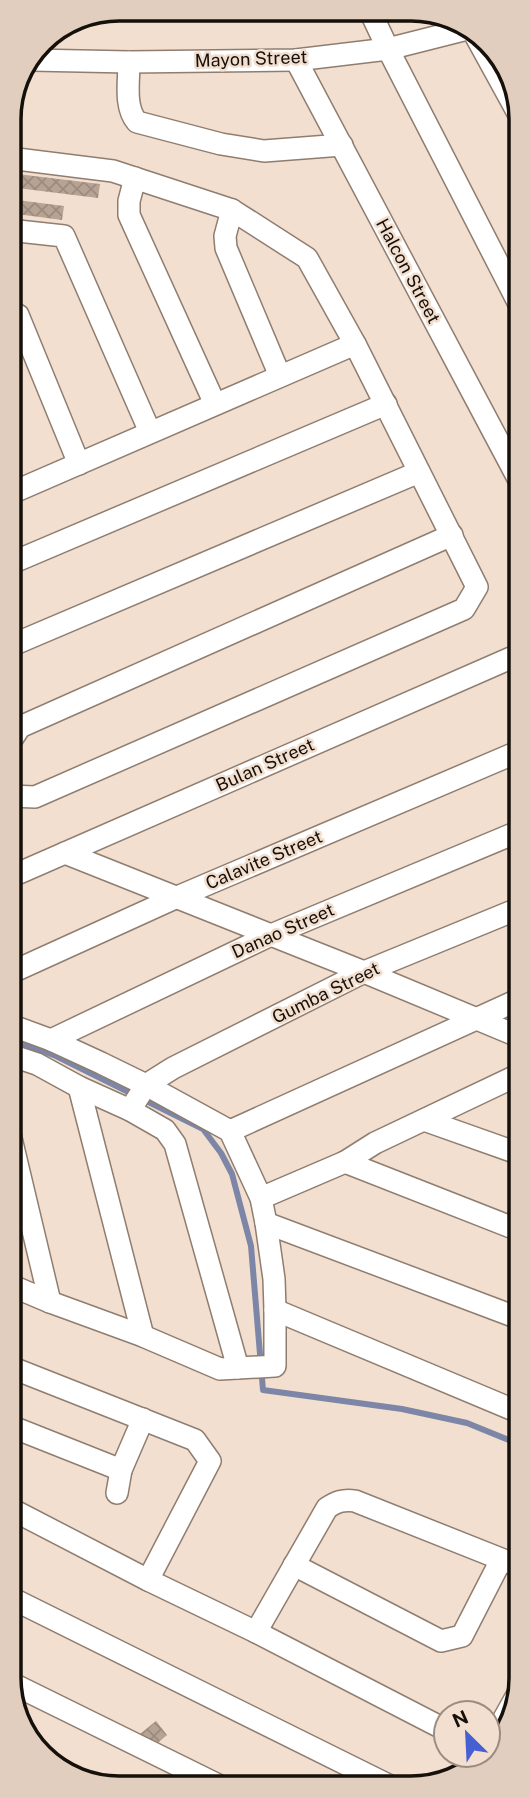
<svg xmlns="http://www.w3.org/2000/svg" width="530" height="1797" viewBox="0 0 530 1797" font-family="'Public Sans',sans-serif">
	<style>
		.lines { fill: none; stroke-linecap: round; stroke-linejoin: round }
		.stream { stroke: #7d86a7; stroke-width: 6 }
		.building { fill: url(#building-cross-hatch) }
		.minor-casing { stroke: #8f7d6f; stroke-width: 24 }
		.minor { stroke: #fff; stroke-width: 21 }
		.labels { text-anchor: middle; stroke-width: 5; stroke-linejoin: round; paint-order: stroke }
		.street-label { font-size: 18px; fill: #16100a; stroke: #f3dfcf }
		.rim { fill: none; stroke: #16100a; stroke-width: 3.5 }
	</style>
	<defs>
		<pattern id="building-cross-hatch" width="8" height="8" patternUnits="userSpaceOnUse" patternTransform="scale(1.75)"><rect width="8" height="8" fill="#b6a394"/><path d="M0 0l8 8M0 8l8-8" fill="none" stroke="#9c8b7e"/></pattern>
	</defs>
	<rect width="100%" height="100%" fill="#f3dfcf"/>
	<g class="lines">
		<path class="stream" d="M10 1039 56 1056 203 1129 221 1153 232 1174 251 1246 263 1390 402 1409 467 1423 521 1445"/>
	</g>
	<g class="building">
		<path d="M9 173 100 184 98 198 9 187Z"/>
		<path d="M9 199 64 206 62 220 9 213Z"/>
		<path d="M156 1721 167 1735 152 1748 140 1734Z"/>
	</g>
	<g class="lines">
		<g class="minor-casing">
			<g id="minor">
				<path d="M370 11 388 49 519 304"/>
				<path d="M474 33 519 115"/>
				<path d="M32 60 129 62 296 60 388 49 467 29"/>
				<path d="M296 60 520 482"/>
				<path d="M129 62C129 81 124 107 137 122L221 144 264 151 342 145"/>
				<path d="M9 158 113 171 232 210 307 258 355 344 477 587 464 609 35 797 10 796"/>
				<path d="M135 178 129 201V215L215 404"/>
				<path d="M232 210 225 236 226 248 280 376"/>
				<path d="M9 230 64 236 150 432"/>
				<path d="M9 311 18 315 79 464"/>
				<path d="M9 494 355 344"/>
				<path d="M9 564 386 404"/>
				<path d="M10 646 419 472"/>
				<path d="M10 750V742L20 727 452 535"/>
				<path d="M65 853 364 972 520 1037"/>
				<path d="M10 877 520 654"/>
				<path d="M10 973 175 898 520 751"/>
				<path d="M10 1025 51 1040 101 1063 146 1085 230 1131 261 1198 266 1223 274 1279 275 1310V1366L220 1369 143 1336 50 1302 10 1285"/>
				<path d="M51 1040 271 935 520 831"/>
				<path d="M10 1055 37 1064 79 1087 130 1110 165 1130 175 1144 238 1368"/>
				<path d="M520 1074 375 1143 345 1162 521 1231"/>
				<path d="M79 1087 143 1336"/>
				<path d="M130 1110 146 1085 173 1068 364 972 520 908"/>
				<path d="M424 1120 520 1154"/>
				<path d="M230 1131 520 999"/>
				<path d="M10 1134 50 1302"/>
				<path d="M261 1198 345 1162"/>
				<path d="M266 1223 521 1319"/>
				<path d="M275 1310 521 1413"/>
				<path d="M10 1367 195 1440 210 1461 148 1580 11 1509"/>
				<path d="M10 1426 121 1470 117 1493"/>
				<path d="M121 1470 143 1419"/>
				<path d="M294 1565 441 1641 462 1636 501 1560"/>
				<path d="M148 1580 256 1632 327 1508C336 1502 343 1499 355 1501L521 1567"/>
				<path d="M11 1598 390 1786"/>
				<path d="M256 1632 446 1730"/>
				<path d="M11 1683 220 1786"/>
				<path d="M488 1747 516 1697"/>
			</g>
		</g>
		<use href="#minor" class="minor"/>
	</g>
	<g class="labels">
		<g class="street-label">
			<text transform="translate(251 59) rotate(-2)" y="6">Mayon Street</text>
			<text transform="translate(408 271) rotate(62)" y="6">Halcon Street</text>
			<text transform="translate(265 765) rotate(-24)" y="6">Bulan Street</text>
			<text transform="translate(264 860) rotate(-23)" y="6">Calavite Street</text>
			<text transform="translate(283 931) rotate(-24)" y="6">Danao Street</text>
			<text transform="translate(326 993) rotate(-26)" y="6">Gumba Street</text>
		</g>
	</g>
	<path d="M0 0H530V1797H0ZM119 21H411A98 98 0 0 1 509 119V1678A98 98 0 0 1 411 1776H119A98 98 0 0 1 21 1678V119A98 98 0 0 1 119 21Z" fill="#e1cebf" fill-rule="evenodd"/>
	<path class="rim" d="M119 21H411A98 98 0 0 1 509 119V1678A98 98 0 0 1 411 1776H119A98 98 0 0 1 21 1678V119A98 98 0 0 1 119 21Z"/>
	<g transform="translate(467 1734) rotate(336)"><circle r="33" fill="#f3dfcf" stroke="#9b8c80" stroke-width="2"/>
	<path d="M0-5L12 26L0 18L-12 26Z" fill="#4660d3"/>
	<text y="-10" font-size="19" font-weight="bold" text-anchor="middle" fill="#16100a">N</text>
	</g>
</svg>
